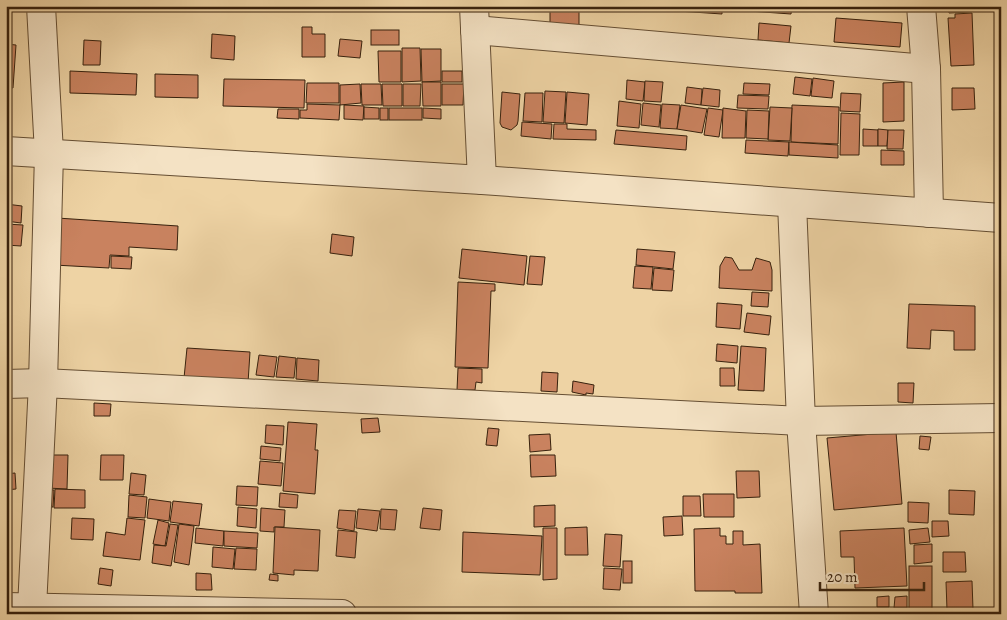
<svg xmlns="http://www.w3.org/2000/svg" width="1007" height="620" viewBox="0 0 1007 620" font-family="Alegreya,serif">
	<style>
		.building { fill: #c9825f; stroke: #37210d }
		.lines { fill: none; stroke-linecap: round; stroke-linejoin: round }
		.minor-casing { stroke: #654e33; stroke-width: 30 }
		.tertiary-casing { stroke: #654e33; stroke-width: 30 }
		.minor { stroke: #f4e2c4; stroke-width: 28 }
		.tertiary { stroke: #f4e2c4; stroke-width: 28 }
	</style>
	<rect width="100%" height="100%" fill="#eed3a4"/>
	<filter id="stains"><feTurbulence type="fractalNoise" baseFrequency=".004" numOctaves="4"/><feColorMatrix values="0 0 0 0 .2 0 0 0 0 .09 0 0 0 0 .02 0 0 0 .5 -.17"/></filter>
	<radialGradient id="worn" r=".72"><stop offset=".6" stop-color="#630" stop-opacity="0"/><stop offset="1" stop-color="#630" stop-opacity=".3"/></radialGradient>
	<g class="building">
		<rect x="550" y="6" width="29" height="23"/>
		<path d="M678 6H722V14L678 11Z"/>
		<path d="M735 6H792L791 14 735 10Z"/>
		<path d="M948 6H972V12L949 13Z"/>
		<path d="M972 13 974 65 951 66 948 18H955V14Z"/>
		<path d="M836 18 902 23 900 47 834 42Z"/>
		<path d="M759 23 791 26 789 43 758 40Z"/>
		<path d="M302 27H312V34H325V57H302Z"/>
		<rect x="371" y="30" width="28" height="15"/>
		<path d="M212 34 235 36 234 60 211 58Z"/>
		<path d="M340 39 362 41 360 58 338 56Z"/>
		<path d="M84 40 101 41 100 65H83Z"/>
		<path d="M6 44 16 45 13 88 6 87Z"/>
		<path d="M402 48H420L421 81 402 82Z"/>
		<path d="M421 49H441V81L422 82Z"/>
		<path d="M378 51H401V82H379Z"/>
		<path d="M70 71 137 74 136 95 70 93Z"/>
		<rect x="442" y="71" width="20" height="11"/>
		<path d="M155 74 198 75V98L155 97Z"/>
		<path d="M795 77 812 79 810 96 793 94Z"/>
		<path d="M813 78 834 81 832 98 811 96Z"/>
		<path d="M224 79 305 80 304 108 223 106Z"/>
		<path d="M627 80 645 82 643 101 626 99Z"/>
		<path d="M645 81 663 82 661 102 644 101Z"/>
		<path d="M422 82H441V106H423Z"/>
		<path d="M904 82V121L883 122V83Z"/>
		<path d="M307 83H339V103H306Z"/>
		<path d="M744 83 770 84 769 95 743 94Z"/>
		<path d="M360 84 361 103 340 105V85Z"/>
		<path d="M361 84H381L382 105H362Z"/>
		<path d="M382 84H402V106H383Z"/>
		<path d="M403 84H421L420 106H403Z"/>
		<path d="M442 84H464L463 105H442Z"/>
		<path d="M687 87 702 89 701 105 685 103Z"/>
		<path d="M703 88 720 90 719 107 701 105Z"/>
		<path d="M952 88H974L975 109 952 110Z"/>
		<path d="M545 91 566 92 564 123 543 122Z"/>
		<path d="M502 92 520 94 518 121 517 125 511 130 502 127 500 123Z"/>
		<path d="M567 92 589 94 587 125 565 123Z"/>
		<path d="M525 93H543L542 122 523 121Z"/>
		<path d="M841 93 861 94 860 112 840 111Z"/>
		<path d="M738 95 769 96 768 109 737 108Z"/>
		<path d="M619 101 641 104 639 128 617 126Z"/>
		<path d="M643 103 661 105 659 127 641 125Z"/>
		<path d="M307 104 340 105 339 120 300 118V110H307Z"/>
		<path d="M662 104 680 105 677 129 660 128Z"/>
		<path d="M344 105 364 106 363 120 344 119Z"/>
		<path d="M681 105 707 109 702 133 677 129Z"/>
		<path d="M792 105 839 107 838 144 791 142Z"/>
		<path d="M364 107 379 108V119H364Z"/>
		<path d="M770 107 792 108 790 141 768 140Z"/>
		<rect x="380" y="108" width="8" height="12"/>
		<rect x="389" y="108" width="33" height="12"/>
		<path d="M423 108 441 109V119L423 118Z"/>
		<path d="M708 108 723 110 719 137 704 135Z"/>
		<path d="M723 108 746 111 745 138H722Z"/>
		<path d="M278 109H299V119L277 118Z"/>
		<path d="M747 110 769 111 768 139 746 138Z"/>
		<path d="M841 113 860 114 859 155H840Z"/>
		<path d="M522 122 552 124 551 139 521 136Z"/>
		<path d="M554 124H567V129L596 130V140L553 139Z"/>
		<path d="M863 129 878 130V146H863Z"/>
		<path d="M878 129 888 130 887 146H878Z"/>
		<path d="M616 130 687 136 686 150 614 144Z"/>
		<path d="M888 130H904L903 149H887Z"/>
		<path d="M746 140 789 142 788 156 745 153Z"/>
		<path d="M789 142 838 145V158L789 155Z"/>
		<path d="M881 150 904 151V165H881Z"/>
		<path d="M6 204 22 206 21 223 6 221Z"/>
		<path d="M57 218 178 226 177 250 129 247V256L110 255 109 268 54 265Z"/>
		<path d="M6 224 23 225 21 246 6 245Z"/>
		<path d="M332 234 354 237 352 256 330 253Z"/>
		<path d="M462 249 527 256 524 285 459 278Z"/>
		<path d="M637 249 675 252 673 269 636 265Z"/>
		<path d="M111 256 132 257 131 269 111 268Z"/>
		<path d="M530 256 545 257 542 285 527 284Z"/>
		<path d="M725 257 732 258 739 270H752L756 258 770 262 772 270V291L719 288 720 266Z"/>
		<path d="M635 266 653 267 651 289 633 288Z"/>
		<path d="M654 268 674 270 672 291 652 290Z"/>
		<path d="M458 282 495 284V291H491L488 368 455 367Z"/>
		<path d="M752 292 769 293 768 307 751 306Z"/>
		<path d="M717 303 742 305 740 329 716 327Z"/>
		<path d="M909 304 975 306V350H954V331L931 330 930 349 907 348Z"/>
		<path d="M747 313 771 316 769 335 744 332Z"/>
		<path d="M717 344 738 346 737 363 716 361Z"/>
		<path d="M741 346 766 348 764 391 738 390Z"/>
		<path d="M187 348 250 352 248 383 184 378Z"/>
		<path d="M259 355 277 357 274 377 256 375Z"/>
		<path d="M279 356 296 358 294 378 276 377Z"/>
		<path d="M297 358 319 360 318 381 296 379Z"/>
		<path d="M458 368 482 369V383L476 382 475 390H457Z"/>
		<path d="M720 368H734L735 386H720Z"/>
		<path d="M542 372 558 373 557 392 541 391Z"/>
		<path d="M573 381 594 385 593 394 586 393V395L572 392Z"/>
		<path d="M898 383H914L913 403 898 402Z"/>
		<path d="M94 403 111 404 110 416H94Z"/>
		<path d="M378 418 380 432 362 433 361 419Z"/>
		<path d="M288 422 317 424 315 450H318L315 494 283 491Z"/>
		<path d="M266 425 284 426 283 445 265 443Z"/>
		<path d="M488 428 499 429 497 446 486 445Z"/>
		<path d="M896 432 902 504 834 510 827 438Z"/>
		<path d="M550 434 551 450 530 452 529 435Z"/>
		<path d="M920 436 931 437 929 450 919 449Z"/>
		<path d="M261 446 281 448 280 461 260 459Z"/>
		<path d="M48 455H68L67 489 47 488Z"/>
		<path d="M101 455H124L123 480H100Z"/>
		<path d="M530 455H555L556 476 531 477Z"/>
		<path d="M260 461 283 463 281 486 258 484Z"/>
		<path d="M736 471H759L760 497 737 498Z"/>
		<path d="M15 473 16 489 6 490V474Z"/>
		<path d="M131 473 146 475 144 495 129 494Z"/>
		<path d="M237 486 258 487 257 506 236 505Z"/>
		<path d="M38 489 54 490 53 507H38Z"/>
		<path d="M55 489 85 490V508H54Z"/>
		<path d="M949 490 975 491 974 515 949 514Z"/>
		<path d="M280 493 298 495 297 508 279 507Z"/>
		<path d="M703 494H734V517H704Z"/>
		<path d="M129 495 147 497 145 518 128 517Z"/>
		<path d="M683 496H700L701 516H683Z"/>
		<path d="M149 499 171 502 169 521 147 518Z"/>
		<path d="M173 501 202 504 199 526 170 522Z"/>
		<path d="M908 502 929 503 928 523 908 522Z"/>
		<path d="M555 505V526L534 527V506Z"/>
		<path d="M238 507 257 509 256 528 237 526Z"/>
		<path d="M261 508 285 510 284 527H274V532L260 531Z"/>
		<path d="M423 508 442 510 440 530 420 528Z"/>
		<path d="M358 509 380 511 377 531 356 528Z"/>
		<path d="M381 509 397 510 395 530 380 529Z"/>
		<path d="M339 510 356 511 354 531 337 528Z"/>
		<path d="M682 516 683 535 664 536 663 517Z"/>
		<path d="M72 518 94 519 93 540 71 539Z"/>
		<path d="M127 518 145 520 140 560 103 556 106 532 125 535Z"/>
		<path d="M158 520 169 523 165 546 153 544Z"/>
		<path d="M932 521H948L949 536 932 537Z"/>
		<path d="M170 524 178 525 171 566 152 563 154 545 166 546Z"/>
		<path d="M179 524 194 526 189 565 174 562Z"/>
		<path d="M275 527 320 530 318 571 294 570V575L273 573Z"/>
		<path d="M587 527 588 555H565V528Z"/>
		<path d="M196 528 224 531 223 546 195 543Z"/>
		<path d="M543 528H557V579L543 580Z"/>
		<path d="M720 528V536H726V544H733V531H743V545L760 544 762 593H735V591H695L694 529Z"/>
		<path d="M904 528 907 586 855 588 854 557H841L840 531Z"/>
		<path d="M928 528 930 542 910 544 909 530Z"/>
		<path d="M338 530 357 532 355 558 336 556Z"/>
		<path d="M224 531 258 533 257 548 224 546Z"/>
		<path d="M463 532 542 536 540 575 462 572Z"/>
		<path d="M605 534 622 535 620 567 603 566Z"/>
		<path d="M932 544V562L914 564V545Z"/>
		<path d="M213 547 235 549 233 569 212 567Z"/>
		<path d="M236 548 257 549 256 570 234 569Z"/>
		<path d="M943 552H965L966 572H943Z"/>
		<rect x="623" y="561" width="9" height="22"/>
		<rect x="909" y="566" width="23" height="43"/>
		<path d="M100 568 113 570 111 586 98 584Z"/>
		<path d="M604 568 622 569 620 590 603 589Z"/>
		<path d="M196 573 211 574 212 590H196Z"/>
		<path d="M270 574 278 575V581L269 580Z"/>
		<path d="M972 581 973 609 947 610 946 582Z"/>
		<path d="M889 596V607H877V597Z"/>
		<path d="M907 596V608H894L895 597Z"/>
	</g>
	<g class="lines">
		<g class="minor-casing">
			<g id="minor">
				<path d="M474 6 482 180"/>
				<path d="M921 6 926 69 929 213"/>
				<path d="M475 30 926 69"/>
				<path d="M792 203 801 421 814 614"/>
				<path d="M6 384 43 383 801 421 1001 418"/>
				<path d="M6 607 342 614"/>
				<path d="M32 608 43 383 49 153 41 6"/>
			</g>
		</g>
		<g class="tertiary-casing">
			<path id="tertiary" d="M6 151 482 180 1001 218"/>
		</g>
		<use href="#minor" class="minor"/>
		<use href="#tertiary" class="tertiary"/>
	</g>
	<rect width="1007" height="620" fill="none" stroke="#eed3a4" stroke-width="25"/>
	<rect x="8" y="8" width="992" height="605" fill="none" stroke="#37210d" stroke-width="2.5"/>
	<rect x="12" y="12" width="982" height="595" fill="none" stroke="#37210d"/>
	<path d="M820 582v8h104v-8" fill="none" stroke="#37210d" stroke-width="2.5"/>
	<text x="827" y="582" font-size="15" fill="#37210d" stroke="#f4e2c4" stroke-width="4" paint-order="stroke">20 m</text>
	<rect width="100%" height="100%" filter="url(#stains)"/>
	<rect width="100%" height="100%" fill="url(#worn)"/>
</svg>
